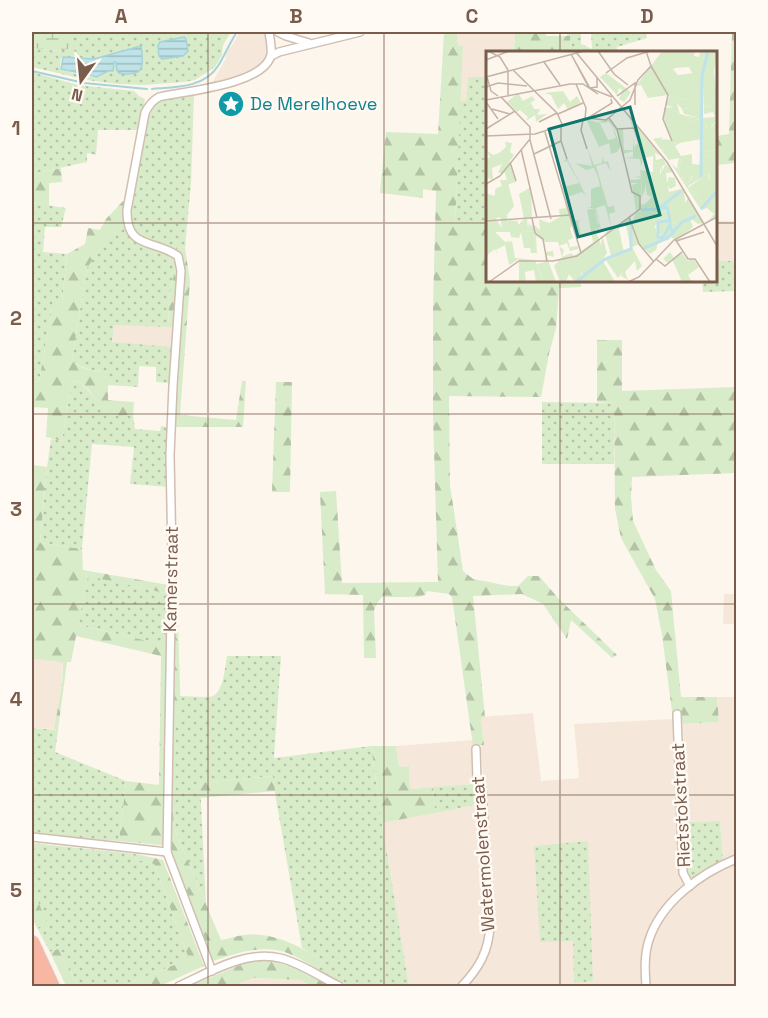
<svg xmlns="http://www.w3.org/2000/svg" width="768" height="1018" viewBox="0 0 768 1018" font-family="'Space Grotesk',sans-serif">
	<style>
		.residential { fill: #f5e8da }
		.grass { fill: url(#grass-dots); fill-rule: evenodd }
		.forest { fill: url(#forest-firs) }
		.wetland { fill: url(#wetland-marsh) }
		.water { fill: url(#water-rules); stroke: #a5d3da; stroke-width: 1.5 }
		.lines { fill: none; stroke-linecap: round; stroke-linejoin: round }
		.stream { stroke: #a5d3da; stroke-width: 2 }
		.street-casing { stroke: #d1beb0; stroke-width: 10 }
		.highway-casing { stroke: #dad1cd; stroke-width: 16 }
		.street { stroke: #fff; stroke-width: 7 }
		.highway { stroke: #f7b7a3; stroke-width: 14 }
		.grid { fill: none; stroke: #7a5c4d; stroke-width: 1.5; stroke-opacity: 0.55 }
		.labels { text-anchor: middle; stroke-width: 5; stroke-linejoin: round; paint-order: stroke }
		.culture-label { font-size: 18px; fill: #0d838f; stroke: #fffaf3; text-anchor: start }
		.street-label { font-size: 18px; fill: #7a5c4d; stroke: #fffaf3 }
		.inset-river { fill: none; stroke: #bfe3e8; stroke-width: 3 }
		.inset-road { fill: none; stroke: #c5b3a7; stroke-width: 1.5 }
		.view { fill: #0f766e; fill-opacity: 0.15; stroke: #0f766e; stroke-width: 3 }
		.inset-edge { fill: none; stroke: #7a5c4d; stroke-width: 3 }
		.neatline { fill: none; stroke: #7a5c4d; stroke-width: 2 }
		.grid-label { font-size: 20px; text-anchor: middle; font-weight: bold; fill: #7a5c4d }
	</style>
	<defs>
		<pattern id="grass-dots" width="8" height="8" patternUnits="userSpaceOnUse" patternTransform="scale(1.5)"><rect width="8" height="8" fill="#d8ecc9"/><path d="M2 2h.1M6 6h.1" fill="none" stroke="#b4c2a5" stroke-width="1.8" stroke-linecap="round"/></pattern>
		<pattern id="forest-firs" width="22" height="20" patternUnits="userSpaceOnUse" patternTransform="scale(1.5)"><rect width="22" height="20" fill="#d8ecc9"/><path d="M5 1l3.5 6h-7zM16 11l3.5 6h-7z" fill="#b4c2a5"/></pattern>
		<pattern id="wetland-marsh" width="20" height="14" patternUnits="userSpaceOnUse" patternTransform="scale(1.5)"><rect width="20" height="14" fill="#d8ecc9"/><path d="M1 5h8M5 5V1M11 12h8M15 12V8" fill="none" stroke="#b4c2a5"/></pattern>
		<pattern id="water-rules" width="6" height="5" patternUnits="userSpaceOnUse" patternTransform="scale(1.5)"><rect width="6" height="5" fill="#bfe3e8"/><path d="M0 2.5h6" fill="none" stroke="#a0bbbe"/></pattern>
	</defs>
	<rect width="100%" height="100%" fill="#fdf6ec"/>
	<g class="residential">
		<path d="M240 32H266L268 44 267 53 264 63 255 71 211 85 226 58V54L230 47H231Z"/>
		<path d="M457 32H515L514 52H488L487 77H468L466 101H460L463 47 459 46 457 40Z"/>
		<path d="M716 221H736V261H718Z"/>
		<path d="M114 325 174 327 173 347 112 343Z"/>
		<path d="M724 594H736V624H723Z"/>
		<path d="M32 659 63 661 60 700 54 729 32 728Z"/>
		<path d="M717 697H736V856L723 862 720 821 685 822 683 724 719 722Z"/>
		<path d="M533 713 541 781 579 778 574 724 673 719 680 871 684 884 660 912 649 932 643 959 642 986H467L483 966 488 955 491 942 493 925 481 746 484 744 481 717Z"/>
		<path d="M473 740 476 784 410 789 409 766 399 767 396 746Z"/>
		<path d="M480 804 487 925 485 943 481 956 466 978 458 986H409L382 823Z"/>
		<path d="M736 863V986H648L649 953 653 937 662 919 671 907 690 889 713 875Z"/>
		<path d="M250 978 300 980 312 986H233Z"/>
	</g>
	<g class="grass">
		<path d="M72 32H231L223 45 222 55 215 67 195 80 184 82 145 85 117 84 87 80 32 67V48L58 51 72 48ZM141 47 140 71 128 74 114 62 112 71C105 71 104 75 99 77 90 79 68 72 60 68L61 58 94 59Z"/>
		<path d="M567 32H581V44L592 49 591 32H646L647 38 617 47V52H571L570 37 567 36Z"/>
		<path d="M32 72 78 85 134 91 140 97 145 99 140 130H98L96 155 87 153V162L32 174Z"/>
		<path d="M468 77H487L488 194 486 223 455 224 460 101H466Z"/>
		<path d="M194 93 191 183 185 248 181 247 177 249 143 239 134 232 129 215 148 112 158 100Z"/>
		<path d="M32 203 66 208 61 227H45L43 252 67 254 62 302H53L39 382 32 381Z"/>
		<path d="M123 225 135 241 163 250 176 258V263L169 299 168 327 114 325 112 342 173 347 170 383 156 382V367L139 366 138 387 108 385V373C95 370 79 370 72 358L87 267 99 250 110 237Z"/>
		<path d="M716 238 718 261H736V291L703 292 702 281 716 280Z"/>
		<path d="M78 381 89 391 96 401 112 416 133 415 135 429 160 431 161 426 167 427 166 445 169 487 130 484 134 447 92 444 82 549 40 543 47 467 51 439 62 441 70 392 74 382Z"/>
		<path d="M542 402 614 403V464H542Z"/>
		<path d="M88 575 169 594 168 636 161 644 78 625Z"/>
		<path d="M227 656H281L274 758 371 746 382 823 409 986H349L317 969 323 961 302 948 272 776 200 783 206 904 175 830 172 806 174 719H180L179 696C186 696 207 698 213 696 224 691 225 666 227 656Z"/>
		<path d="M32 728 58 730 55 752 126 781 119 841 62 837 32 832Z"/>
		<path d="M476 784 480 792V804L435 813 433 787Z"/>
		<path d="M720 821 723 862 697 878H692L686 872 685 822Z"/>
		<path d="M588 841 593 981 574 983 573 941 540 942 534 846Z"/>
		<path d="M32 843 136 854 135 859 154 864 189 959 122 986H79L58 949 50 952 37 928 46 923 32 887Z"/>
	</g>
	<g class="forest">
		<path d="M444 32H457V40L459 46H463L455 224 486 223 487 194 488 280 581 281V287L559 288 556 328 549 354 541 397 449 396 450 485 463 571 473 579 509 586H518L528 576H539L558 598 617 655 612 658 571 620 567 639 543 604 522 594 473 596 485 717 481 718 484 745 473 746 452 597 449 594 427 591 425 595 418 597H382L378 602 374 610 376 658H364L363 595 325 594 320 492 336 491 342 583 438 582 433 417V307L436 191 423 189V198L380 193 386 132 438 134Z"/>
		<path d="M515 32H546V36H570L571 52H514Z"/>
		<path d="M732 32H736V163L716 165V136L729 134Z"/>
		<path d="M61 168 62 182 49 183V206L32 203V174Z"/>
		<path d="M123 201 125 204 123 225 110 237 99 250 87 268 72 358C79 371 95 370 108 373V400L134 402 133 415 112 416 105 413 100 408 89 390 78 381 74 382 70 392 62 441 46 437 48 408 32 407V381L39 382 53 301 62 302 67 254 85 244 88 228 100 230 106 219Z"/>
		<path d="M181 247 185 248 190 281 180 415 236 420 242 381H246L243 427H167L174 328 168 327 169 300 176 263 177 249Z"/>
		<path d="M597 340H622V391L736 387V473L632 477 631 497 633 521 656 570 671 591 681 697H717L719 722 683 724 682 718 673 719 662 635 655 599 621 538 615 509 614 403 597 402Z"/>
		<path d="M276 382H292L290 492H272Z"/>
		<path d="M32 465 47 467 40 543 82 549 83 570 169 585V594L88 576 78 625 161 644 162 636H168L169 622H178L181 720H174L172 806 175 830 221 940C228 939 236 936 244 935 274 932 299 946 323 961L317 969C310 965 303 960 296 957 269 942 240 952 213 961L169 846 119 841 126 781 159 785 161 656 76 636 71 662H67L58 730 54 729C58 707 63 685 63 662L33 659 32 668Z"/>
		<path d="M371 746H396L399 767 409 766 410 789 433 787 435 813 382 823Z"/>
		<path d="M273 776 275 791 200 798 199 783Z"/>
		<path d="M136 854 163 860 204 966 160 986H122L189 959 154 864 135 859Z"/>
		<path d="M32 887 47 923 37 928 32 917Z"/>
		<path d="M58 949 79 986H66L50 952Z"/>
		<path d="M268 960C291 965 311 975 332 986H312L300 980 253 978 233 986H190L249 961Z"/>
	</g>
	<path class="wetland" d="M32 32H72V48L58 51 32 48Z"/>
	<g class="water">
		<path d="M184 37 186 39 188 51 183 56 162 59 159 56 158 46 160 42Z"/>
		<path d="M141 46C142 51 144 67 139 71 136 74 123 75 119 73 117 71 116 66 116 63L114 62 113 71H108L97 77 61 69 63 57 94 59Z"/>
	</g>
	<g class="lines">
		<g class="stream">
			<path d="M32 71 84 83 147 89"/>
			<path d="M152 89C175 87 204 88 218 66 225 55 230 42 237 32"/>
		</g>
		<g class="street-casing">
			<g id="street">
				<path d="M278 32 286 36 309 43"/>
				<path d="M271 56 279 52 360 32"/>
				<path d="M677 714 683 873 690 886"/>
				<path d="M32 837 167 852"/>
				<path d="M212 971 167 852 172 555 170 455 173 386 181 271 178 256C154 239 126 250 127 210L145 113C148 106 152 101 159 97 184 91 264 85 271 55 272 48 270 39 269 32"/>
				<path d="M179 986C210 972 245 950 280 958 301 963 320 977 339 986"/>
				<path d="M462 986C479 968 489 951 490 925L482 789 477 779 476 749"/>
				<path d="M646 986C645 971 644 955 649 940 661 902 701 873 736 859"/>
			</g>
		</g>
		<g class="highway-casing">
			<g id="highway">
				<path d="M32 943 52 986"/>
				<path d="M32 971 38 986"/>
			</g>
		</g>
		<use href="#street" class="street"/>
		<use href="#highway" class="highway"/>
	</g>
	<path class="grid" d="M208 32V986M384 32V986M560 32V52M32 223H488M716 223H736M560 280V986M32 414H736M32 604H736M32 795H736"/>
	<defs>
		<g id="sight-disc" transform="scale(1.35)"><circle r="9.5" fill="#0f9aa8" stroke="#fffaf3"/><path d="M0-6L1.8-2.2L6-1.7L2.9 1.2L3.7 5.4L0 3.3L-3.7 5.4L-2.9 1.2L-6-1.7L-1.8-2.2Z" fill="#fff"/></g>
	</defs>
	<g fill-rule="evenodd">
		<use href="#sight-disc" x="231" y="104"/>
	</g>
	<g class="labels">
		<g class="culture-label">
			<text x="250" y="110">De Merelhoeve</text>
		</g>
		<g class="street-label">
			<text transform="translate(171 579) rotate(-89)" y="6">Kamerstraat</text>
			<text transform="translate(681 805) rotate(-93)" y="6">Rietstokstraat</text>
			<text transform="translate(483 854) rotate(-94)" y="6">Watermolenstraat</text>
		</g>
	</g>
	<g transform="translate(486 51)">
		<rect width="231" height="231" fill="#fdf6ec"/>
		<path d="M176 0H209L208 5 213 6 214 0H231L228 21 231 49 226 50 227 55 218 56 217 27H209L203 16 189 17 175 29 182 44 162 47 155 34 150 35ZM120 22 145 41 138 51 133 48 136 39 133 37 131 44 114 26ZM77 40 84 51 91 45 95 52 82 59 78 52 72 58 65 44 58 42ZM184 45 190 50 202 47 204 57 196 58 191 52 194 64 211 66 199 67V70L216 68 217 77V73L222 77V71L230 70 225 76 231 88V104L216 106V101L229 99 217 78 216 88 187 93 189 97 178 100 174 88 185 89 178 68V57L187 56 179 54ZM100 68 114 72 122 89 130 87 126 74 135 95 131 101 125 103 123 92 113 96ZM195 107H204V115L211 125 203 132 207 124 198 128 193 121ZM174 112V123L180 113 187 121 180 122 181 132 183 126 189 127 190 135 184 138 182 135 183 141 198 137 199 152 202 147 218 172 212 173 204 167 207 176 190 190 185 186 187 176 183 174 176 188 170 175 173 171H184L182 157 165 161 172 191 170 199 164 203 153 193 146 196 156 215 151 220 149 210 139 221 142 229 135 225 138 220 132 227 119 208 129 206 125 205 119 182 132 173 138 202 145 199 139 170 143 167 146 171 150 162 157 159 150 160 146 134 152 132H145L144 129 156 128 154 154 159 153 166 146 161 144 158 125H169V113ZM222 122 224 131 231 136V155L226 150 229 145 214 129 226 148 221 153 218 154 203 136ZM22 132 28 155 21 164 22 174 16 177 14 166 8 168 7 163H0V142L9 145V138ZM45 136 46 167 41 168 42 178 32 181 31 175 38 168 33 143ZM109 157 113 180 109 177 115 194 116 184 121 202 114 212 117 210 129 231H90L97 224 95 218 86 221 82 209 112 188 107 191 101 159ZM48 180 51 202H45L44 197H38L35 181ZM26 190 29 207 49 209 58 231H50L48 219 39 221 40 231H33V208L23 214 19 194ZM184 201 188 207 196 202 202 210 207 208 213 216 202 224 206 231H196L186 208 182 212 177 208Z" fill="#d8ecc9"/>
		<path d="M187 18 192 24 208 22 216 27V68L200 70 201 75 197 65 179 66 190 62 198 64 199 67 211 66 198 63 196 58 203 57 202 47 190 50 182 44 175 29ZM231 49V88L225 77 230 71H222V77L217 73V67L229 66 227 61 218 63V56L227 55 226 50ZM45 52 48 58H54L51 64 61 63 50 71 49 64 40 70 42 66 34 59ZM143 67 175 105 169 102 170 109 177 107 180 113 176 115V123L173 112 169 113V125H159V139L155 147 156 128 147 124 155 126 154 119 167 121V105L157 107 155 116 154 108 139 107 147 106V100L137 103 131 81 123 71 117 72 112 71 123 68 131 79 137 78 138 99H147V88L148 96 153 91ZM217 79 229 92 230 99 216 101ZM177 86 174 89 179 91 176 93 178 100 188 97 187 93 196 91 189 95 195 105 206 103V113L216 114V106L231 104V136L217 128 224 130 223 122 202 135 218 154 226 148 209 134 214 129 230 145 226 150 231 155V165L223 169 228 163 221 157 215 159 185 112 191 118 193 107 183 109 167 88ZM195 107H204V115L210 125 203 132 207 122 198 128 193 121ZM19 91 26 92 24 101 28 104 23 111 30 131 16 135 14 129H21L19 122H12L16 113 6 117 7 129 0 126V108L4 106 0 99 7 104 13 102 20 96ZM102 98 108 114 116 112V105L118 111 122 110 125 121 120 112 110 115 122 156 128 155 129 161 123 163 125 176 119 154 110 157 115 178 110 174 113 172 109 157H101L105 156V138L114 135 112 126 108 117 100 119 89 112 106 115ZM81 107 100 145 96 141 81 146 87 169 95 170 92 171 95 184 91 186 87 174 84 177 87 187 82 189 84 196 92 195V198L84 200 81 192 73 195 78 199 76 206 85 202 90 207 82 209 86 220 95 217 96 224 89 231 83 223 80 231H74L68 215 76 206 72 191H59L50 185 51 202 48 180 35 181 33 187 25 186 24 181H9L19 191 26 190 10 199 11 204 9 198 0 205V163L6 162 16 177 22 174V169L32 170V180L42 178 43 171 45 176 47 173 54 179 53 168 63 172 74 166 73 158 80 157 76 132 77 136 93 132 81 110 77 111ZM67 200 68 206 60 204 70 231H58L51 213 59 211 60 201Z" fill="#d8ecc9" fill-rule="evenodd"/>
		<path d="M179 156 184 171H172L169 175 172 186 178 187 183 175 187 181 183 186 172 191 164 161Z" fill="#d8ecc9"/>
		<path d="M32 42 37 50 46 45 49 49 31 61 21 51Z" fill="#d8ecc9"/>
		<path class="inset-river" d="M215 126 216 25 222 0M171 158 181 156 184 170 172 171V186L177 187 184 174 187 181M215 158 231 140M155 159 172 158 195 140M158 197 182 187 196 171 210 165M90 231 119 208 145 198V174"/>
		<path class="inset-road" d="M2 0 14 6 22 19V44M89 0 181 111 231 195M112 0 128 23 142 34M0 9 23 0M58 11 74 34M165 15 182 44 177 68 186 90M27 19 71 62 76 73M120 22 141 7 164 0M0 26 98 0M1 26 5 40 12 45M111 27V36L104 37 85 3 103 37 126 46M90 33 100 57 99 68M0 36 12 32 41 35M131 45 149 32V54M0 49 84 33H97L112 43M0 51 12 68M6 58 24 63M72 63 97 52M102 67 126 52 125 48M97 69 95 79 101 98M53 71 71 62M75 73V90L81 108M0 78 29 60M131 78 148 77 153 92M59 81 95 202M0 85 49 83 100 67 120 69 144 49 152 29 165 15 160 0M44 89 65 168M35 98 51 167M48 103 75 90M24 111 30 130M0 133 14 125 44 88V76L15 46M143 166 153 193 168 211M46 167 49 182 57 188 61 210M0 170 84 164M189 188 202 208H209L224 231M190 190 218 181M170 208 179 215 196 201M3 231 33 210H67L91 205 154 158V145L146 141 131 78 123 67M142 231 153 226 188 189 231 166"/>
		<path class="view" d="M144 56 174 164 92 186 63 78Z"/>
		<rect width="231" height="231" class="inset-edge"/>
	</g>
	<rect width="768" height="1018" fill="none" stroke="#fffaf3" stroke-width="66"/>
	<g transform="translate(81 81) rotate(195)" stroke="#fffaf3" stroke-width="4.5" paint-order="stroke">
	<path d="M0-4.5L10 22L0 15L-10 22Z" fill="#7a5c4d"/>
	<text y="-9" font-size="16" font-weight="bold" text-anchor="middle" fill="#7a5c4d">N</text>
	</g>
	<rect x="33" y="33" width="702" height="952" class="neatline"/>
	<g class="grid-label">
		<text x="121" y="23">A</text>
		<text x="296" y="23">B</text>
		<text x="472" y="23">C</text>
		<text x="647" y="23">D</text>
		<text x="16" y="135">1</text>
		<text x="16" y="325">2</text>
		<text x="16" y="516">3</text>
		<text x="16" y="706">4</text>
		<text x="16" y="897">5</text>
	</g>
</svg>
